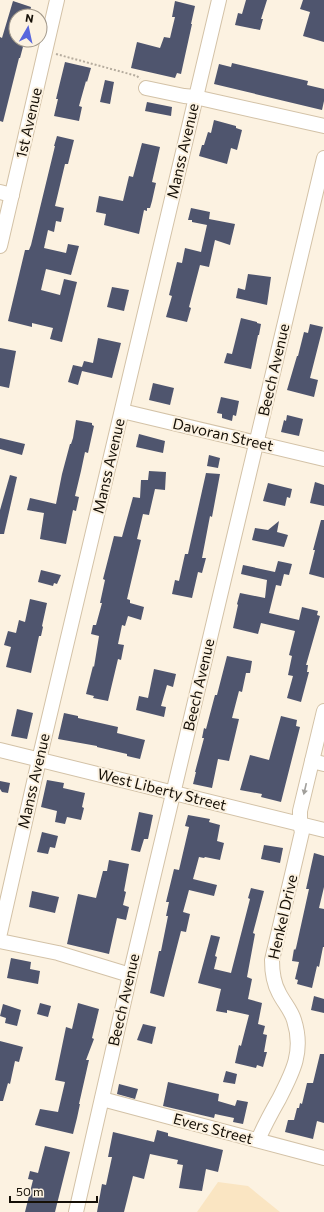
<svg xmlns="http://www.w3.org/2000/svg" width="324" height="1212" viewBox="0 0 324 1212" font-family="Commissioner,sans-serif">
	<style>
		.built { fill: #fae5c2 }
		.building { fill: #4f556e }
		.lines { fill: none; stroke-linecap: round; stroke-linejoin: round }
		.minor-casing { stroke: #d3c2a7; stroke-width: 16 }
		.path { stroke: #b5ac9e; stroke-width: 2; stroke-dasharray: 2 2; stroke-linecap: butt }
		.minor { stroke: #fff; stroke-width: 14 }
		.oneway { fill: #a19f9b }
		.labels { text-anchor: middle; stroke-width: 4; stroke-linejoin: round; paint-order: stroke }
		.street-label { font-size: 15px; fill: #150f06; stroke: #fcf2e1 }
	</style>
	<rect width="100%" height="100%" fill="#fcf2e1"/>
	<path class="built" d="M218 1182 248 1186 280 1212H197Z"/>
	<g class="building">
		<path d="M246 0H267L261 19H263L260 30 235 25 238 13 242 14Z"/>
		<path d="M303 0H324V42L303 36 310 12 300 9Z"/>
		<path d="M13 1 31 7 29 16H16V41L24 43 20 58H19L3 122 0 121V37L2 38Z"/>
		<path d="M175 1 195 6 191 24H192L181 74 177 73 175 78 131 68 137 42 160 48 164 37 170 38 175 17H172Z"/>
		<path d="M65 62 91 68 87 82 86 81 79 106 82 107 79 121 54 116 58 99H56Z"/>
		<path d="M232 63 308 81 307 85 324 89V101L322 110 214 84 219 64 231 67Z"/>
		<path d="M105 80 114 82 110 104 100 102Z"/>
		<path d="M147 102 172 107 171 116 145 111Z"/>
		<path d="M214 120 236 126V128L242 130 237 150 231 148 227 164 199 156 202 145H204L208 132 211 133Z"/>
		<path d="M57 136 74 140 68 164H65L55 206 64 208 61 222 56 221 54 232 48 230 44 248 66 253 68 244 79 246 71 275 46 269 41 290 60 295 64 279 77 282 62 342 50 339 53 328 32 323V327L8 321 25 250H29L31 245 55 146H54Z"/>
		<path d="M142 143 160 147 152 182 156 183 152 201 150 208H147V211L144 210 139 234 104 225 106 214 96 212 99 196 123 201 129 176 133 177Z"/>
		<path d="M191 208 210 212 209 219 235 224 230 245 215 240 209 267 200 265 189 307 191 308 187 322 166 317 172 296 169 295 177 262 182 263 185 248 201 252 207 225 192 222V220H188Z"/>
		<path d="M248 274 271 277 267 305 236 298 238 288 245 290Z"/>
		<path d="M112 287 129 290 124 311 107 307Z"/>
		<path d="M241 318 257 322V323L261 324 259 335H258L251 369 224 363 227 353 232 354Z"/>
		<path d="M310 324 323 327 310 378 318 380 314 397 287 390 297 356H298L304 332 308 333Z"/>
		<path d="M98 338 121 343 112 378 82 371 78 385 68 382 73 365 82 367 84 361 93 363Z"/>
		<path d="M0 348 16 351 9 388 0 386Z"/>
		<path d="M153 383 174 388 170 405 149 400Z"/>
		<path d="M221 397 239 401 236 416 233 415 232 421 222 418V414L217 413Z"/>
		<path d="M287 415 303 419 299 436 281 432 284 420 286 421Z"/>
		<path d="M76 420 92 423V425L94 426 88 453 85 452 81 471 75 496 79 497 76 511 73 510 66 544 40 539 44 513 27 510 30 498 56 504 62 474 70 444H71L73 438Z"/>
		<path d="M139 434 165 441 163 453 136 447Z"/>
		<path d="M0 438 25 444 22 455 0 449Z"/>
		<path d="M209 455 220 458 218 468 207 466Z"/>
		<path d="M149 471 166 472 165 490 155 489 149 515 143 514 137 539 141 540 127 599 130 600V603L144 607 141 620 128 616 125 626 122 625 118 644 124 645 121 660 118 659 108 701 93 698 94 696 86 694 93 666 94 667 99 636 91 634 93 625H96L102 603H100L105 580 103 579 114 536 122 537 133 497 140 498 141 480H148Z"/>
		<path d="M206 473 220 474 212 517 210 516 202 558H206L202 573 198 572 192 598 172 594 175 580 179 581 185 554H188Z"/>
		<path d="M10 475 17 477 4 534H0V510Z"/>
		<path d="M315 482 324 485V506L310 503Z"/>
		<path d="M268 483 292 489 290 498 287 497 285 506 263 501Z"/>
		<path d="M321 520H324V578L309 574 315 550H313Z"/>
		<path d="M279 521 277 532 288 535 284 547 252 540 255 528 268 530Z"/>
		<path d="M278 561 292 564 289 575 284 574 281 586 276 585 269 613 299 620 302 607 318 611 317 615 320 616 306 665H308L307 672H309L301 702 287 698 293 676 288 675 292 656 289 655 295 631 261 623 258 634 233 628 238 605 237 604 240 593 265 598 267 580 241 574 243 565 275 572Z"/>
		<path d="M41 570 61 575 57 584 54 583 53 586 38 582Z"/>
		<path d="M30 599 47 603 42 626 43 627 41 636H39L31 673 6 667 11 647 4 645 8 631 16 633 19 620 25 622Z"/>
		<path d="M227 656 252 661 250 673H246L242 692 239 691 232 718 239 719 229 761 218 759 212 788 193 784 196 772H195L204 738H202L204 728 206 729 215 695H217Z"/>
		<path d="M154 669 176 674 173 687 167 685 161 706 166 707 164 717 136 710 139 696 148 698Z"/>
		<path d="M17 709 33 713 27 739 11 736Z"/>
		<path d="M64 713 78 716V718L118 727 117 733 145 740 140 759 127 756V754L97 747V746L58 739Z"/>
		<path d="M281 716 297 720 296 726 300 727 281 802 261 797 262 794 240 790 250 755 269 760Z"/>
		<path d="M47 780 64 783 63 788 85 793 82 807 84 808 81 820 67 817 65 824 55 822 57 811 41 807Z"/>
		<path d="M0 781 10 783 8 793 2 792 0 789Z"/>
		<path d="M139 812 153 815 148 839H144L140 852 131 850Z"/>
		<path d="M188 815 210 819 209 822 220 825 217 841 224 843 220 860 205 857 204 858 199 857 193 879 217 885 214 896 189 890 183 912 190 914 186 932 181 931 164 997 150 993 159 951H161L168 916H166L169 902H166L174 869 179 870 189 827 185 826Z"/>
		<path d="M42 832 58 836 55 848 50 847 48 854 37 852Z"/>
		<path d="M264 845 283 848 280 863 261 859Z"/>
		<path d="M314 853 324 856V887L319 908 324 909V947H323L319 967 317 966 312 988 297 984 298 980 295 979 299 962 292 961 294 949 295 950 296 948 309 889H306Z"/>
		<path d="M109 860 129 864 124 891 126 892 123 905 129 907 126 920 117 918 109 954 67 944 78 894 96 898 103 871H107Z"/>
		<path d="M251 888 264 891 253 933 255 934 247 977 252 979 248 999 262 1003 258 1024 265 1026 263 1034 267 1035 264 1052H267L263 1067 257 1065 256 1068 235 1063 239 1045 241 1046 249 1015 227 1010V1013L216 1011 221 989 198 983 211 935 220 937 215 956 217 957 214 969 231 973 250 899 248 898Z"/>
		<path d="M32 891 59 897 55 913 29 907Z"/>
		<path d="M11 958 31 962 30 969 40 971 38 984 7 978Z"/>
		<path d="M314 996 324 999V1013L311 1010Z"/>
		<path d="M40 1003 51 1006 48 1017 37 1014Z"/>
		<path d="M78 1003 99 1009 92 1038 94 1039 86 1060H89L79 1104H80L77 1118 73 1134 35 1125 40 1109 58 1112 65 1082 55 1080 66 1027 72 1029Z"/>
		<path d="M3 1004 21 1010 17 1026 5 1023 6 1018 0 1016Z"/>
		<path d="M143 1024 156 1027 152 1044 137 1040Z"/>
		<path d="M0 1041 23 1047 19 1062 15 1061 10 1084 8 1083 3 1101H0Z"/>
		<path d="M320 1054H324V1123L317 1121 313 1139 285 1132 288 1120H294L297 1108H299L300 1103 302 1104 307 1083H313Z"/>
		<path d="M226 1071 237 1074 235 1084 223 1082Z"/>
		<path d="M168 1082 219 1094 218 1101 235 1106 237 1100 248 1102 243 1124 233 1122 234 1118 215 1114 214 1118 163 1106Z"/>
		<path d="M119 1084 138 1089 135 1099 117 1094Z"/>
		<path d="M157 1130 168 1133V1136L223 1150 218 1172 206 1169 202 1191 179 1188 183 1165 177 1164 178 1160 150 1154 144 1179 133 1176 124 1212H97L102 1184 106 1185 112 1157H108L113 1132 154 1142Z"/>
		<path d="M45 1146 70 1152 55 1212H25L33 1180 28 1179 30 1171 38 1173Z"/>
	</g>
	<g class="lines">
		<g class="minor-casing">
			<g id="minor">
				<path d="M146 88 184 96 195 97 324 126"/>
				<path d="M0 192 12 195"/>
				<path d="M0 246 57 0"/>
				<path d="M122 411 324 459"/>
				<path d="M0 750 324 830"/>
				<path d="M312 761 324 764"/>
				<path d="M0 933 39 760 219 0"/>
				<path d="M0 941 58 953 130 975"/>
				<path d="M102 1099 324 1158"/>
				<path d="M258 1140C264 1126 271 1113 279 1099 293 1072 304 1051 294 1020 291 1010 284 1003 279 993 274 984 272 971 272 960L302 832 300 824V811L324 711"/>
				<path d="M76 1212 130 975 324 158"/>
			</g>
		</g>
		<path class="path" d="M56 54 137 76 140 79"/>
		<use href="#minor" class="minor"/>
	</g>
	<defs><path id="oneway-solid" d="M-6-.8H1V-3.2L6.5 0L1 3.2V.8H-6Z"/></defs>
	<use class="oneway" href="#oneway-solid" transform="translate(305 789) rotate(103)"/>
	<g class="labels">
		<g class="street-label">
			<text transform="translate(29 123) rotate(-77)" y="5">1st Avenue</text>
			<text transform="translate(183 151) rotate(-77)" y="5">Manss Avenue</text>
			<text transform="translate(274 370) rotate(-77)" y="5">Beech Avenue</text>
			<text transform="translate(223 435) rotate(13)" y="5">Davoran Street</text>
			<text transform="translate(109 466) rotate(-77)" y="5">Manss Avenue</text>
			<text transform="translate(199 685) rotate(-77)" y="5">Beech Avenue</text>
			<text transform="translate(34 781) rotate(-77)" y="5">Manss Avenue</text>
			<text transform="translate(162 790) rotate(14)" y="5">West Liberty Street</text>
			<text transform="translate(283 917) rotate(-77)" y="5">Henkel Drive</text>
			<text transform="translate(124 1000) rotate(-77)" y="5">Beech Avenue</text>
			<text transform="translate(213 1129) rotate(15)" y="5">Evers Street</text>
		</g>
	</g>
	<g transform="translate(28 28) rotate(9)"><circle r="19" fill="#fcf2e1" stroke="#a09789"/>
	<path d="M0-3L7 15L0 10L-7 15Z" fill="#5966dd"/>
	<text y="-6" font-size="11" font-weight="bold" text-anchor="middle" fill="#150f06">N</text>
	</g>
	<path d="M10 1196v6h87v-6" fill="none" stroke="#150f06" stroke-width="2"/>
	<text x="16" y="1196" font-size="12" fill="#150f06" stroke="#fcf2e1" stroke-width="3" paint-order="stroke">50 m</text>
</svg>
